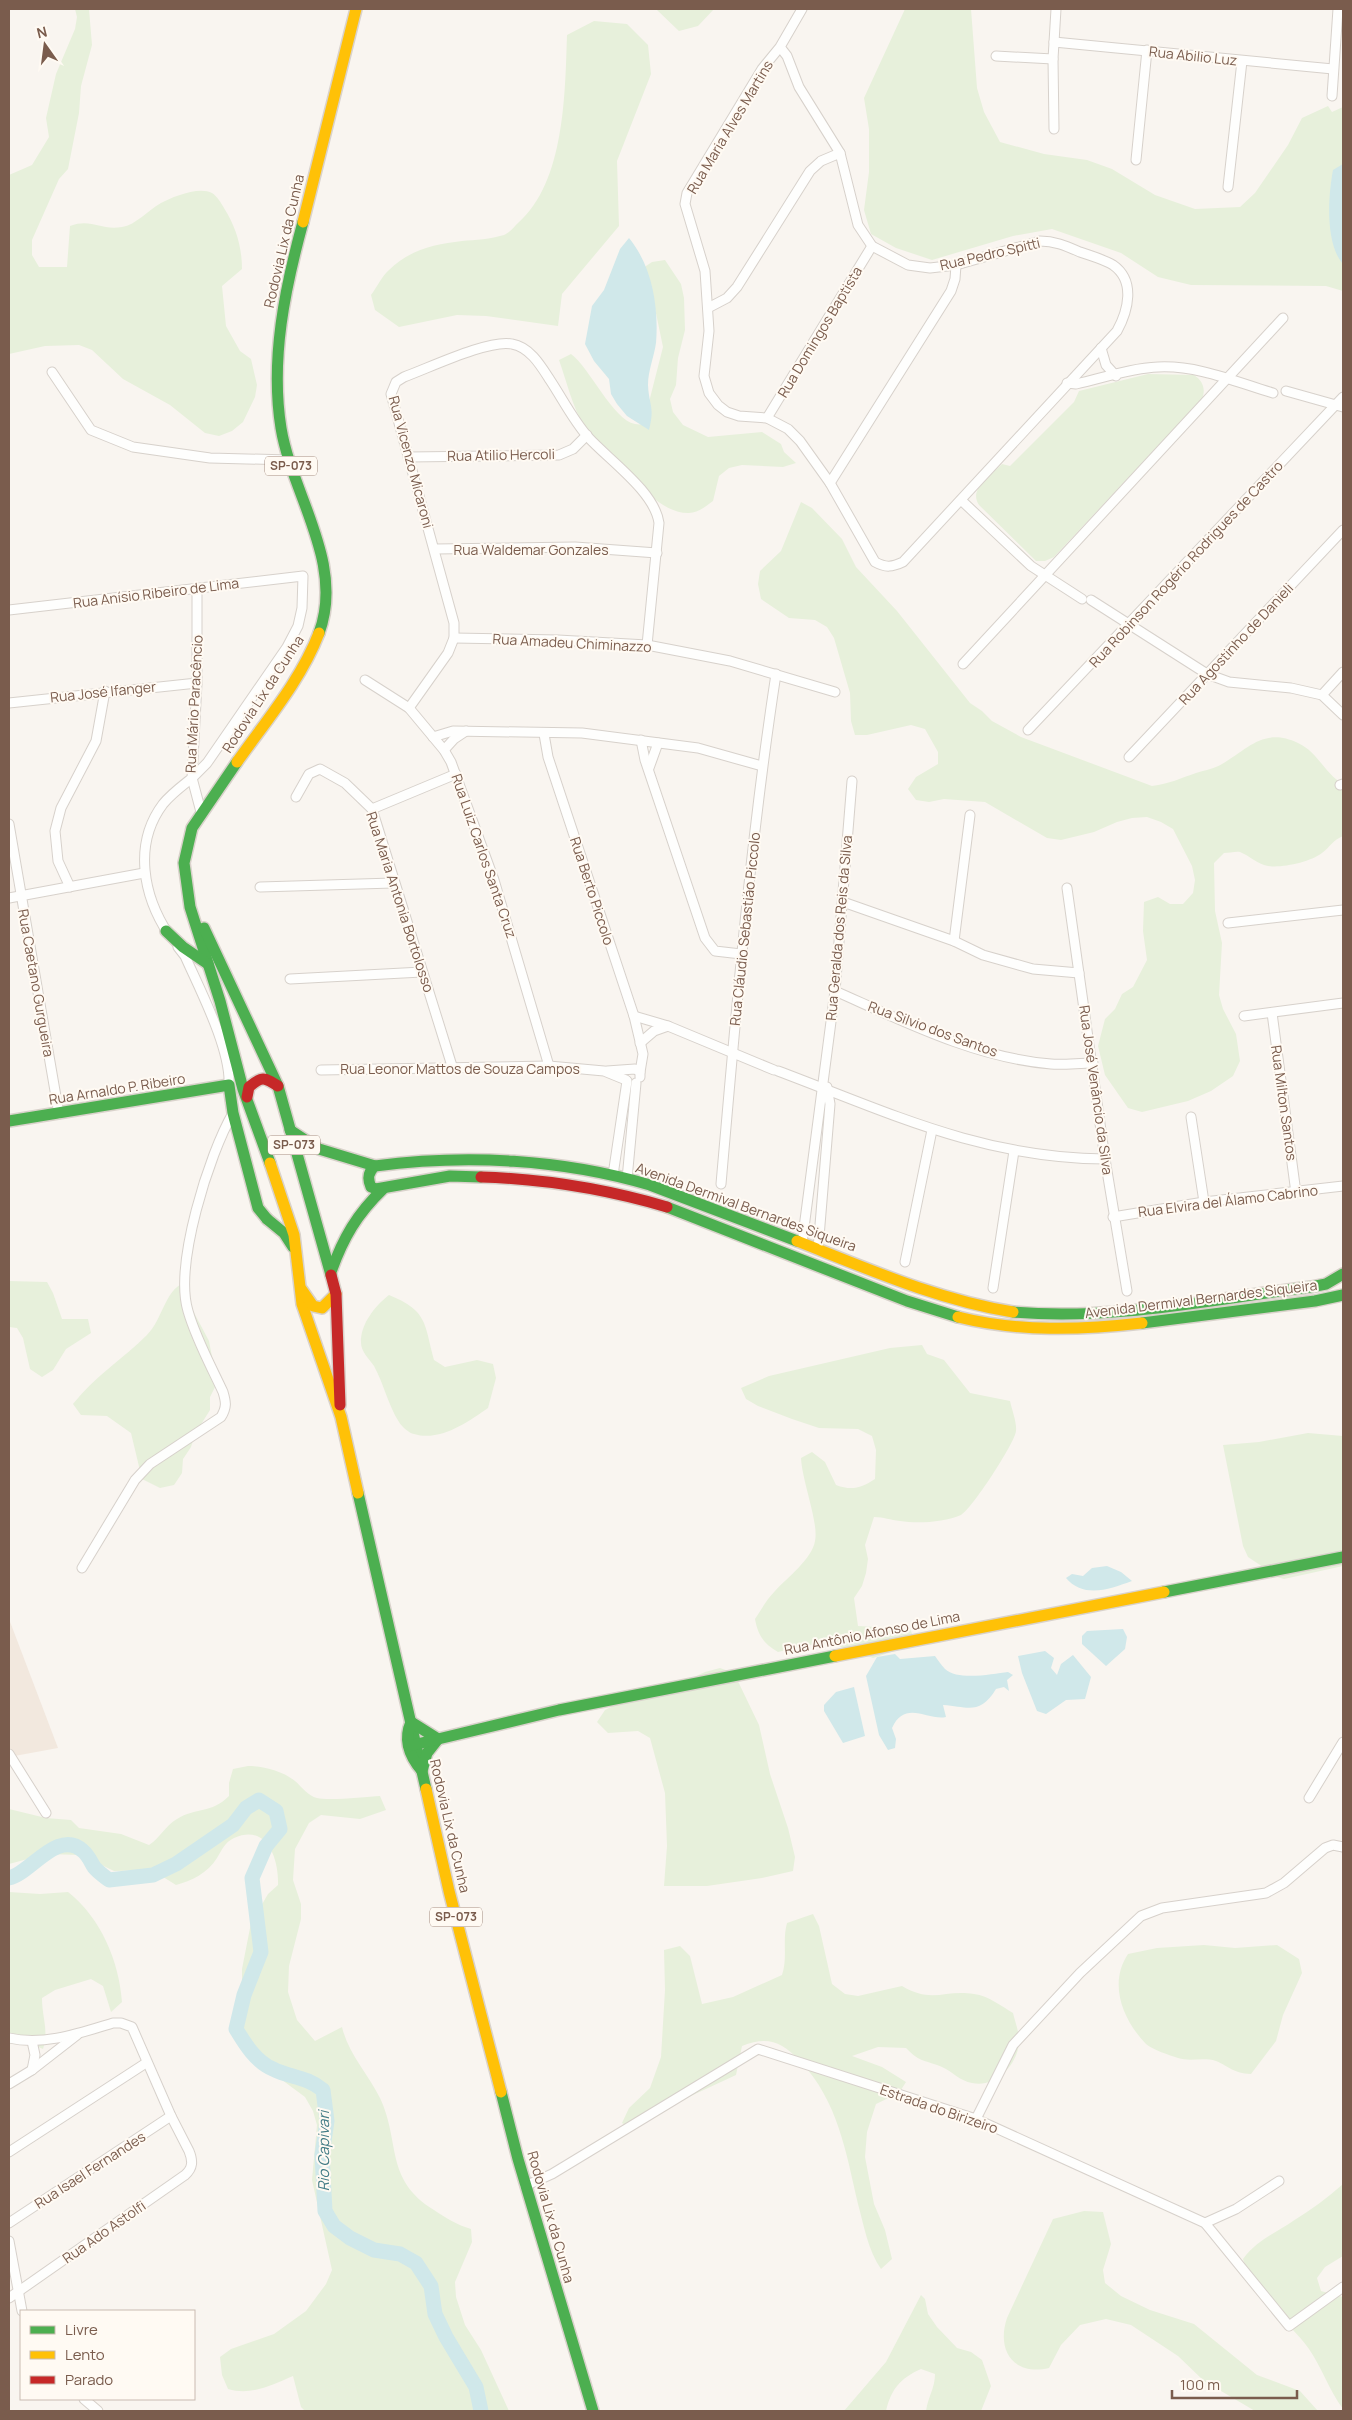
<svg xmlns="http://www.w3.org/2000/svg" width="1352" height="2420" viewBox="0 0 1352 2420" font-family="Manrope,sans-serif">
	<style>
		.residential { fill: #f2e8de }
		.green { fill: #e7f0db }
		.water { fill: #d0e8ea }
		.lines { fill: none; stroke-linecap: round; stroke-linejoin: round }
		.river { stroke: #d0e8ea; stroke-width: 15 }
		.street-casing { stroke: #d7d1cb; stroke-width: 11 }
		.fast-casing { stroke: #d9d2cb; stroke-width: 14 }
		.slow-casing { stroke: #d9d2cb; stroke-width: 14 }
		.jam-casing { stroke: #d9d2cb; stroke-width: 14 }
		.street { stroke: #fefefd; stroke-width: 9 }
		.fast { stroke: #4caf50; stroke-width: 11 }
		.slow { stroke: #ffc107; stroke-width: 11 }
		.jam { stroke: #c62828; stroke-width: 11 }
		.labels { text-anchor: middle; stroke-width: 4; stroke-linejoin: round; paint-order: stroke }
		.shield { fill: #fffaf3; stroke: #a28b7f; stroke-width: 1 }
		.shield-label { font-size: 12px; font-weight: bold; fill: #7a5c4d }
		.street-label { font-size: 14px; fill: #7a5c4d; stroke: #fffaf3 }
		.water-label { font-size: 15px; font-style: italic; fill: #437c86; stroke: #fffaf3 }
	</style>
	<rect width="100%" height="100%" fill="#f9f5f0"/>
	<path class="residential" d="M9 1619 58 1748 9 1757Z"/>
	<g class="green">
		<path d="M75 9H89L92 45 81 86 79 113 68 169 59 179 32 240V255L39 267H67L70 226C92 218 101 231 122 227 136 225 148 210 161 203 172 197 199 186 212 193 217 196 221 203 224 208 236 227 242 247 242 269L222 286 226 326 240 351 251 359 257 385 255 397 243 422 232 431 219 436 205 433 170 405 123 379 92 350 79 345 45 346 9 354V175L32 165 49 137 46 118 56 74 75 29 77 17Z"/>
		<path d="M652 9H714L698 26 679 31 657 10Z"/>
		<path d="M905 9H971L977 88 984 112 1000 142 1044 154 1087 160 1112 169 1155 195 1195 209 1240 207 1255 193 1288 145 1302 118 1328 106 1332 112 1343 107V291L1326 286 1191 285 1158 277 1121 253 1052 229 1013 236 932 260 896 248 871 234 864 210 869 172V129L864 98Z"/>
		<path d="M594 21 627 24 648 45 651 74 617 161 619 226 562 294 558 326 486 316 457 315 399 327 375 310 371 295C377 287 382 276 389 270 409 250 435 244 462 241 475 240 491 239 504 235 509 233 514 227 518 223 565 182 565 93 567 35Z"/>
		<path d="M665 260 681 284 684 298 685 330 678 358 676 385 670 399 673 412 683 425 708 437 762 432 781 444 784 452 796 463 783 467 742 465 729 468 719 476 713 501C706 506 698 513 689 513 656 514 628 469 607 448 600 441 591 437 585 427 572 407 567 382 559 360L571 354C590 368 613 420 635 424 639 425 643 424 647 424L649 402 663 347 652 294 640 270 652 262Z"/>
		<path d="M1148 374 1194 375C1203 381 1206 389 1202 399L1054 557 1045 561H1036L979 505C968 489 991 475 1002 464L1010 466 1074 402 1079 391Z"/>
		<path d="M801 502 812 508 842 539 856 567 897 611 970 703 982 711 992 721 1021 737 1152 786C1169 784 1181 778 1196 773 1205 770 1214 769 1222 764 1249 748 1264 727 1298 743 1318 752 1324 773 1343 784V836C1333 840 1330 847 1322 853 1310 862 1283 868 1268 866 1257 864 1250 856 1240 852 1236 851 1229 853 1224 853L1214 863 1215 911 1222 943 1219 995 1223 1009 1236 1034 1240 1061 1233 1076 1211 1091 1188 1101 1142 1112 1128 1108 1105 1075 1098 1046 1105 1019 1115 1009 1122 994 1133 987 1147 960 1143 931 1144 902 1158 897 1170 904H1183L1193 893 1195 880 1192 866 1173 829 1161 822 1147 817 1132 818 1117 822 1094 832 1061 840 1047 838 985 802 944 799 929 802 916 800 908 789 916 777 938 764V752L925 729 911 725 867 735H855L851 721 850 693 834 638 827 627 815 620 789 618 761 599 758 584 760 571 781 551Z"/>
		<path d="M9 1281 47 1282 53 1293 62 1319H88L91 1333 66 1349 53 1370 42 1377 30 1369 23 1338 17 1328 9 1327Z"/>
		<path d="M185 1282 191 1307 209 1341 217 1383 210 1397V1410L195 1434 191 1447 183 1459 182 1473 174 1485 160 1488 142 1479 131 1433 107 1416 81 1415 73 1404C94 1377 124 1358 147 1335 163 1319 164 1291 185 1282Z"/>
		<path d="M389 1295C428 1311 424 1323 434 1360L445 1367 477 1360 493 1364 496 1378 488 1408C468 1422 440 1442 414 1434 409 1433 402 1427 399 1422 388 1405 384 1384 374 1366 369 1359 361 1351 361 1343 360 1324 376 1305 389 1295Z"/>
		<path d="M922 1345 927 1354 944 1360 970 1393 1010 1401C1012 1410 1017 1423 1016 1431 1015 1443 971 1510 961 1515 945 1522 918 1524 900 1521 890 1520 884 1517 874 1517L865 1545 868 1559 866 1573 862 1586 854 1598 858 1626 910 1629 915 1640 904 1648 873 1658 832 1644 807 1645 778 1652C763 1643 758 1635 755 1619 761 1610 767 1599 775 1591 787 1578 812 1559 815 1541 819 1523 802 1481 801 1458L812 1452 825 1462 836 1485C852 1491 861 1488 875 1479L876 1450 872 1436 858 1429 819 1428 792 1419 758 1406 746 1399 741 1388 769 1376 890 1348Z"/>
		<path d="M1308 1433 1343 1436V1566L1284 1579 1270 1575 1260 1565 1248 1557 1243 1546 1223 1445 1259 1442Z"/>
		<path d="M720 1668 734 1673 759 1725 770 1774 788 1828 795 1857 793 1871 762 1878 707 1886H664L667 1846 665 1793 650 1738 638 1731 608 1733 597 1722 605 1710 613 1706 648 1698 705 1672Z"/>
		<path d="M248 1766C263 1766 283 1771 295 1781 302 1787 308 1796 317 1798 328 1801 366 1797 380 1796L386 1810 360 1819 321 1815 309 1823 295 1849 293 1880 301 1904V1919L289 1966 288 1992 297 2020 315 2041 342 2027C348 2053 368 2074 380 2098 401 2143 384 2179 434 2210 446 2218 457 2225 471 2229L472 2242 455 2282 456 2297 465 2325 481 2350 509 2411H305L301 2407 293 2376C272 2385 251 2396 228 2389L222 2375 220 2357 231 2349 274 2334 306 2311 326 2284 332 2270 312 2180 317 2125 313 2111 305 2097 243 2051 236 2022 242 1982V1969L251 1923 268 1894 278 1885C279 1859 267 1823 234 1838 224 1843 222 1850 217 1858 208 1873 191 1881 176 1885L152 1870 114 1871 81 1855 46 1854 9 1864V1809L46 1818 71 1820 79 1828 121 1834 149 1845C160 1838 165 1826 177 1819 196 1807 211 1814 229 1796V1783L233 1769Z"/>
		<path d="M9 1892 40 1894 68 1892C101 1918 119 1961 122 2002L111 2012 103 1986 91 1979 55 1990 42 1998C42 2018 49 2030 43 2049L9 2034Z"/>
		<path d="M813 1914 819 1926 832 1984 845 1994 858 1996 902 1986C932 2004 945 1989 974 1994 989 1996 1001 2006 1013 2013 1015 2022 1020 2034 1019 2043 1017 2065 996 2088 972 2083 960 2081 953 2072 942 2067 926 2060 920 2063 906 2048L878 2047 852 2056 882 2067 906 2082 899 2093 876 2104 867 2132 865 2157 874 2204 885 2230 892 2259 881 2269C868 2250 864 2226 858 2204 846 2152 838 2101 800 2061 781 2041 767 2036 742 2046L736 2075 667 2107 634 2130 622 2123 629 2108 650 2088 661 2057 665 1990 664 1950 680 1946 690 1956 702 2004 733 1997 782 1975C788 1957 782 1941 787 1923Z"/>
		<path d="M1204 1945 1235 1948 1277 1945 1299 1959 1302 1973 1283 2015 1276 2041 1251 2074C1233 2073 1230 2067 1216 2061 1203 2057 1190 2062 1178 2058 1169 2055 1153 2050 1146 2044 1123 2020 1108 1984 1128 1954L1157 1948Z"/>
		<path d="M1343 2184V2256L1325 2267 1317 2278 1321 2291 1343 2297V2409C1329 2390 1322 2368 1309 2349 1288 2320 1252 2296 1243 2259 1257 2240 1274 2234 1293 2221 1311 2210 1327 2198 1343 2184Z"/>
		<path d="M1084 2211 1103 2212 1111 2244 1103 2270 1105 2283 1121 2296 1150 2310 1194 2324 1257 2375 1300 2391 1318 2411H1255L1204 2381 1178 2356 1131 2325 1106 2319 1080 2325 1061 2345 1049 2368C1014 2376 996 2351 1007 2318L1053 2219Z"/>
		<path d="M921 2295 925 2299 928 2314 937 2327 957 2348 971 2352 982 2360 991 2386 981 2411H926C928 2397 935 2388 935 2374L921 2369C900 2378 891 2390 886 2411H844L886 2362Z"/>
	</g>
	<g class="water">
		<path d="M1343 164V264C1325 244 1328 196 1333 170Z"/>
		<path d="M629 238C652 266 659 307 656 343 654 357 648 371 648 385 649 406 655 406 649 430L627 416 617 404 611 394 609 379 594 361 585 344 592 306 604 290 620 249Z"/>
		<path d="M1107 1566 1121 1572 1132 1581C1110 1589 1084 1599 1066 1578L1072 1574 1083 1576 1092 1568Z"/>
		<path d="M1123 1629 1127 1637 1125 1649 1106 1666 1082 1644V1636L1087 1631Z"/>
		<path d="M1045 1651 1054 1658 1051 1668 1057 1675 1061 1664 1073 1655 1091 1677 1085 1699 1066 1700 1046 1714 1037 1711 1022 1673 1018 1656Z"/>
		<path d="M895 1654 900 1659 935 1656C938 1660 941 1665 945 1669 958 1681 992 1674 1008 1672L1013 1675 1007 1680 1009 1691 1004 1687 996 1689C980 1715 969 1707 943 1705L946 1717C928 1721 905 1699 892 1728L896 1739 895 1748 888 1750 879 1735 866 1676 877 1657Z"/>
		<path d="M854 1687 865 1736 843 1743 824 1711V1705L836 1692Z"/>
	</g>
	<g class="lines">
		<path class="river" d="M9 1878C30 1874 58 1828 83 1851 88 1855 91 1862 94 1867 98 1872 104 1876 109 1880L153 1875 176 1864 233 1825 246 1808 259 1800 276 1811 280 1829 266 1846 252 1878 261 1952 244 1995 236 2029C245 2044 256 2062 273 2069 291 2078 306 2076 323 2090L327 2121 322 2155 325 2211 334 2226 350 2238 374 2250 400 2254 416 2263 431 2286 435 2314 446 2337 476 2387 481 2411"/>
		<g class="street-casing">
			<g id="street">
				<path d="M1054 42 1333 69"/>
				<path d="M780 47 787 56 799 87 840 153 858 225 872 246 908 265 930 268 956 265 1040 241C1055 241 1066 246 1080 252 1091 256 1103 259 1113 265 1136 281 1128 311 1117 331L903 562C892 567 886 568 875 562L830 483 800 441 788 429 767 418 739 416 727 412 718 405 709 393 704 376 709 331 705 271 685 204 687 193 762 69 780 47 802 9"/>
				<path d="M996 56 1053 59"/>
				<path d="M1332 96 1338 9"/>
				<path d="M1054 129 1053 59 1056 9"/>
				<path d="M1136 160 1147 50"/>
				<path d="M1228 187 1242 61"/>
				<path d="M708 308 727 298 737 287 810 171 821 161 840 153"/>
				<path d="M1101 348 1106 365 1116 376"/>
				<path d="M52 372 91 430 133 447 210 458 289 460"/>
				<path d="M1067 383 1076 384C1103 378 1131 368 1158 367 1198 365 1236 382 1273 393"/>
				<path d="M1286 391 1343 407"/>
				<path d="M767 418 872 246"/>
				<path d="M408 457 559 455 573 449 587 435"/>
				<path d="M830 483 951 291 955 279 956 265"/>
				<path d="M961 500 1031 566 1082 599"/>
				<path d="M435 549 575 547 657 553"/>
				<path d="M1091 600 1207 674 1229 682 1291 688 1322 695 1343 715"/>
				<path d="M9 610 303 576 302 608 298 626 287 647 207 763 192 778 201 812"/>
				<path d="M454 638 558 640 647 645 730 661 835 692"/>
				<path d="M963 664 1283 318"/>
				<path d="M365 680 409 708 444 750 451 762 494 880 549 1066"/>
				<path d="M1322 695 1343 672"/>
				<path d="M9 703 197 683"/>
				<path d="M409 708 448 653 454 638V623L391 394 396 382 404 377C429 368 489 339 512 344 530 347 541 366 550 380 562 398 573 420 588 437 609 460 655 492 659 523L647 645"/>
				<path d="M1028 730 1343 397"/>
				<path d="M544 734 548 757 634 1016 643 1054 640 1072"/>
				<path d="M433 737 453 731 582 733 698 748 762 766"/>
				<path d="M641 740 645 760 705 938 715 951 741 954"/>
				<path d="M444 750 454 739 466 731"/>
				<path d="M1129 757 1343 530"/>
				<path d="M649 768 658 743"/>
				<path d="M1340 785 1343 784"/>
				<path d="M296 797 309 774 320 769 345 783 372 809 452 1066"/>
				<path d="M372 809 456 774"/>
				<path d="M9 824 59 1114"/>
				<path d="M70 887 58 861 55 831 61 808 96 741 105 691"/>
				<path d="M260 887 393 883"/>
				<path d="M1067 888 1105 1159 1127 1291"/>
				<path d="M9 898 144 873"/>
				<path d="M843 902 954 941 983 955 1033 969 1079 973"/>
				<path d="M1228 923 1343 910"/>
				<path d="M169 935C143 896 133 844 163 804 171 794 182 786 192 778L197 683V588"/>
				<path d="M954 941 970 815"/>
				<path d="M178 947 185 956C200 990 231 1049 229 1085"/>
				<path d="M290 979 422 972"/>
				<path d="M835 991C903 1021 976 1058 1051 1064 1064 1065 1079 1063 1093 1063"/>
				<path d="M1272 1013 1296 1193"/>
				<path d="M634 1016 668 1026 774 1070"/>
				<path d="M1244 1016 1343 1003"/>
				<path d="M640 1043 654 1031 668 1026"/>
				<path d="M321 1070 549 1066 604 1071 626 1080"/>
				<path d="M607 1071 635 1069 640 1072V1077"/>
				<path d="M778 1071C890 1113 982 1158 1105 1159"/>
				<path d="M1191 1117 1204 1202"/>
				<path d="M613 1175 627 1081"/>
				<path d="M627 1179 636 1083"/>
				<path d="M721 1184C736 1013 750 843 776 674"/>
				<path d="M1113 1217 1204 1202 1343 1186"/>
				<path d="M802 1243 835 991 852 781"/>
				<path d="M818 1249 830 1104 827 1087"/>
				<path d="M905 1262 932 1130"/>
				<path d="M993 1288 1014 1151"/>
				<path d="M82 1568 135 1480 150 1464 221 1417C227 1407 226 1402 223 1392 211 1366 196 1339 188 1311 174 1265 209 1154 233 1113"/>
				<path d="M9 1754 46 1813"/>
				<path d="M1309 1798 1343 1742"/>
				<path d="M9 2038C44 2046 80 2033 113 2023H121L132 2027 171 2116 189 2151C193 2161 193 2168 185 2175L9 2298"/>
				<path d="M32 2041 35 2055 32 2070"/>
				<path d="M9 2084 32 2070 77 2035"/>
				<path d="M976 2119 1013 2045 1080 1973 1141 1916 1162 1908 1266 1893 1284 1883 1325 1848 1333 1845 1343 1847"/>
				<path d="M9 2152 146 2063"/>
				<path d="M525 2186 552 2174 758 2049 976 2119 1205 2223 1289 2326 1343 2287"/>
				<path d="M9 2223 171 2116"/>
				<path d="M1205 2223 1236 2209 1279 2181"/>
				<path d="M9 2241 22 2311"/>
				<path d="M84 2399 98 2411"/>
			</g>
		</g>
		<g class="fast-casing">
			<g id="fast">
				<path d="M303 222C285 288 270 359 281 428 292 495 345 563 319 633"/>
				<path d="M237 762 192 828 184 863 190 907 220 1001 243 1089 270 1163"/>
				<path d="M204 928 278 1086 331 1275"/>
				<path d="M166 931 183 947 208 964"/>
				<path d="M9 1121 229 1085 233 1113 258 1208 267 1219"/>
				<path d="M290 1130 319 1149 375 1166"/>
				<path d="M481 1177 450 1176 376 1189 371 1187C367 1178 368 1172 375 1166 466 1154 562 1159 650 1185L797 1241"/>
				<path d="M667 1207 907 1301 958 1317"/>
				<path d="M267 1219 284 1233 293 1247"/>
				<path d="M331 1272C343 1238 357 1214 383 1189"/>
				<path d="M1013 1312C1113 1321 1212 1299 1311 1287L1326 1284 1343 1274"/>
				<path d="M1142 1323 1315 1301 1343 1295"/>
				<path d="M358 1493 426 1789"/>
				<path d="M1164 1592 1343 1557"/>
				<path d="M411 1722 438 1739 427 1753 422 1771C410 1757 403 1740 411 1722Z"/>
				<path d="M409 1746 559 1710 835 1656"/>
				<path d="M501 2092 518 2159 593 2411"/>
			</g>
		</g>
		<g class="slow-casing">
			<g id="slow">
				<path d="M303 222 356 9"/>
				<path d="M237 762C266 721 301 680 319 633"/>
				<path d="M270 1163 294 1235 302 1304 341 1417 358 1493"/>
				<path d="M797 1241C868 1269 938 1300 1013 1312"/>
				<path d="M302 1290 313 1306 322 1308 336 1294"/>
				<path d="M958 1317C1018 1332 1081 1330 1142 1323"/>
				<path d="M835 1656 1164 1592"/>
				<path d="M426 1789 449 1891 501 2092"/>
			</g>
		</g>
		<g class="jam-casing">
			<g id="jam">
				<path d="M247 1097 249 1087C262 1076 264 1077 278 1086"/>
				<path d="M481 1177C545 1179 606 1189 667 1207"/>
				<path d="M331 1275 336 1294 340 1405"/>
			</g>
		</g>
		<use href="#street" class="street"/>
		<use href="#fast" class="fast"/>
		<use href="#slow" class="slow"/>
		<use href="#jam" class="jam"/>
	</g>
	<g class="labels">
		<g class="shield">
			<rect x="265" y="456.5" width="52" height="19" rx="4"/>
			<rect x="268" y="1135.5" width="52" height="19" rx="4"/>
			<rect x="430" y="1907.5" width="52" height="19" rx="4"/>
		</g>
		<g class="shield-label">
			<text x="291" y="470">SP-073</text>
			<text x="294" y="1149">SP-073</text>
			<text x="456" y="1921">SP-073</text>
		</g>
		<g class="street-label">
			<text transform="translate(1193 56) rotate(6)" y="5">Rua Abilio Luz</text>
			<text transform="translate(730 127) rotate(-59)" y="5">Rua Maria Alves Martins</text>
			<text transform="translate(284 241) rotate(-77)" y="5">Rodovia Lix da Cunha</text>
			<text transform="translate(990 254) rotate(-13)" y="5">Rua Pedro Spitti</text>
			<text transform="translate(820 332) rotate(-59)" y="5">Rua Domingos Baptista</text>
			<text transform="translate(501 455) rotate(-1)" y="5">Rua Atilio Hercoli</text>
			<text transform="translate(411 462) rotate(75)" y="5">Rua Vicenzo Micaroni</text>
			<text x="531" y="555">Rua Waldemar Gonzales</text>
			<text transform="translate(1186 564) rotate(-47)" y="5">Rua Robinson Rogério Rodrigues de Castro</text>
			<text transform="translate(156 593) rotate(-7)" y="5">Rua Anísio Ribeiro de Lima</text>
			<text transform="translate(572 643) rotate(3)" y="5">Rua Amadeu Chiminazzo</text>
			<text transform="translate(1236 644) rotate(-47)" y="5">Rua Agostinho de Danieli</text>
			<text transform="translate(103 692) rotate(-6)" y="5">Rua José Ifanger</text>
			<text transform="translate(263 694) rotate(-57)" y="5">Rodovia Lix da Cunha</text>
			<text transform="translate(194 704) rotate(-87)" y="5">Rua Mário Paracêncio</text>
			<text transform="translate(484 856) rotate(71)" y="5">Rua Luiz Carlos Santa Cruz</text>
			<text transform="translate(592 891) rotate(72)" y="5">Rua Berto Piccolo</text>
			<text transform="translate(400 902) rotate(72)" y="5">Rua Maria Antonia Bortolosso</text>
			<text transform="translate(839 928) rotate(-85)" y="5">Rua Geralda dos Reis da Silva</text>
			<text transform="translate(745 929) rotate(-84)" y="5">Rua Cláudio Sebastiáo Piccolo</text>
			<text transform="translate(36 983) rotate(80)" y="5">Rua Caetano Gurgueira</text>
			<text transform="translate(933 1029) rotate(20)" y="5">Rua Silvio dos Santos</text>
			<text x="460" y="1074">Rua Leonor Mattos de Souza Campos</text>
			<text transform="translate(117 1089) rotate(-9)" y="5">Rua Arnaldo P. Ribeiro</text>
			<text transform="translate(1096 1090) rotate(82)" y="5">Rua José Venâncio da Silva</text>
			<text transform="translate(1284 1103) rotate(82)" y="5">Rua Milton Santos</text>
			<text transform="translate(1228 1201) rotate(-7)" y="5">Rua Elvira del Álamo Cabrino</text>
			<text transform="translate(746 1207) rotate(20)" y="5">Avenida Dermival Bernardes Siqueira</text>
			<text transform="translate(1201 1299) rotate(-7)" y="5">Avenida Dermival Bernardes Siqueira</text>
			<text transform="translate(872 1633) rotate(-11)" y="5">Rua Antônio Afonso de Lima</text>
			<text transform="translate(450 1826) rotate(77)" y="5">Rodovia Lix da Cunha</text>
			<text transform="translate(939 2109) rotate(19)" y="5">Estrada do Birizeiro</text>
			<text transform="translate(90 2170) rotate(-33)" y="5">Rua Isael Fernandes</text>
			<text transform="translate(551 2217) rotate(74)" y="5">Rodovia Lix da Cunha</text>
			<text transform="translate(104 2232) rotate(-35)" y="5">Rua Ado Astolfi</text>
		</g>
		<g class="water-label">
			<text transform="translate(324 2151) rotate(-90)" y="5">Rio Capivari</text>
		</g>
	</g>
	<rect width="1352" height="2420" fill="none" stroke="#7a5c4d" stroke-width="20"/>
	<rect x="20" y="2310" width="175" height="90" fill="#fffaf3" stroke="#cabbb1"/>
	<rect x="30" y="2326" width="25" height="8" fill="#4caf50" stroke="#cabbb1"/>
	<text x="65" y="2335" font-size="15" fill="#7a5c4d">Livre</text>
	<rect x="30" y="2351" width="25" height="8" fill="#ffc107" stroke="#cabbb1"/>
	<text x="65" y="2360" font-size="15" fill="#7a5c4d">Lento</text>
	<rect x="30" y="2376" width="25" height="8" fill="#c62828" stroke="#cabbb1"/>
	<text x="65" y="2385" font-size="15" fill="#7a5c4d">Parado</text>
	<g transform="translate(45 45) rotate(346)" stroke="#fffaf3" stroke-width="4" paint-order="stroke">
	<path d="M0-4L9 19L0 12L-9 19Z" fill="#7a5c4d"/>
	<text y="-8" font-size="14" font-weight="bold" text-anchor="middle" fill="#7a5c4d">N</text>
	</g>
	<path d="M1172 2390v8h125v-8" fill="none" stroke="#7a5c4d" stroke-width="2.5"/>
	<text x="1180" y="2390" font-size="15" fill="#7a5c4d" stroke="#fffaf3" stroke-width="4" paint-order="stroke">100 m</text>
</svg>
